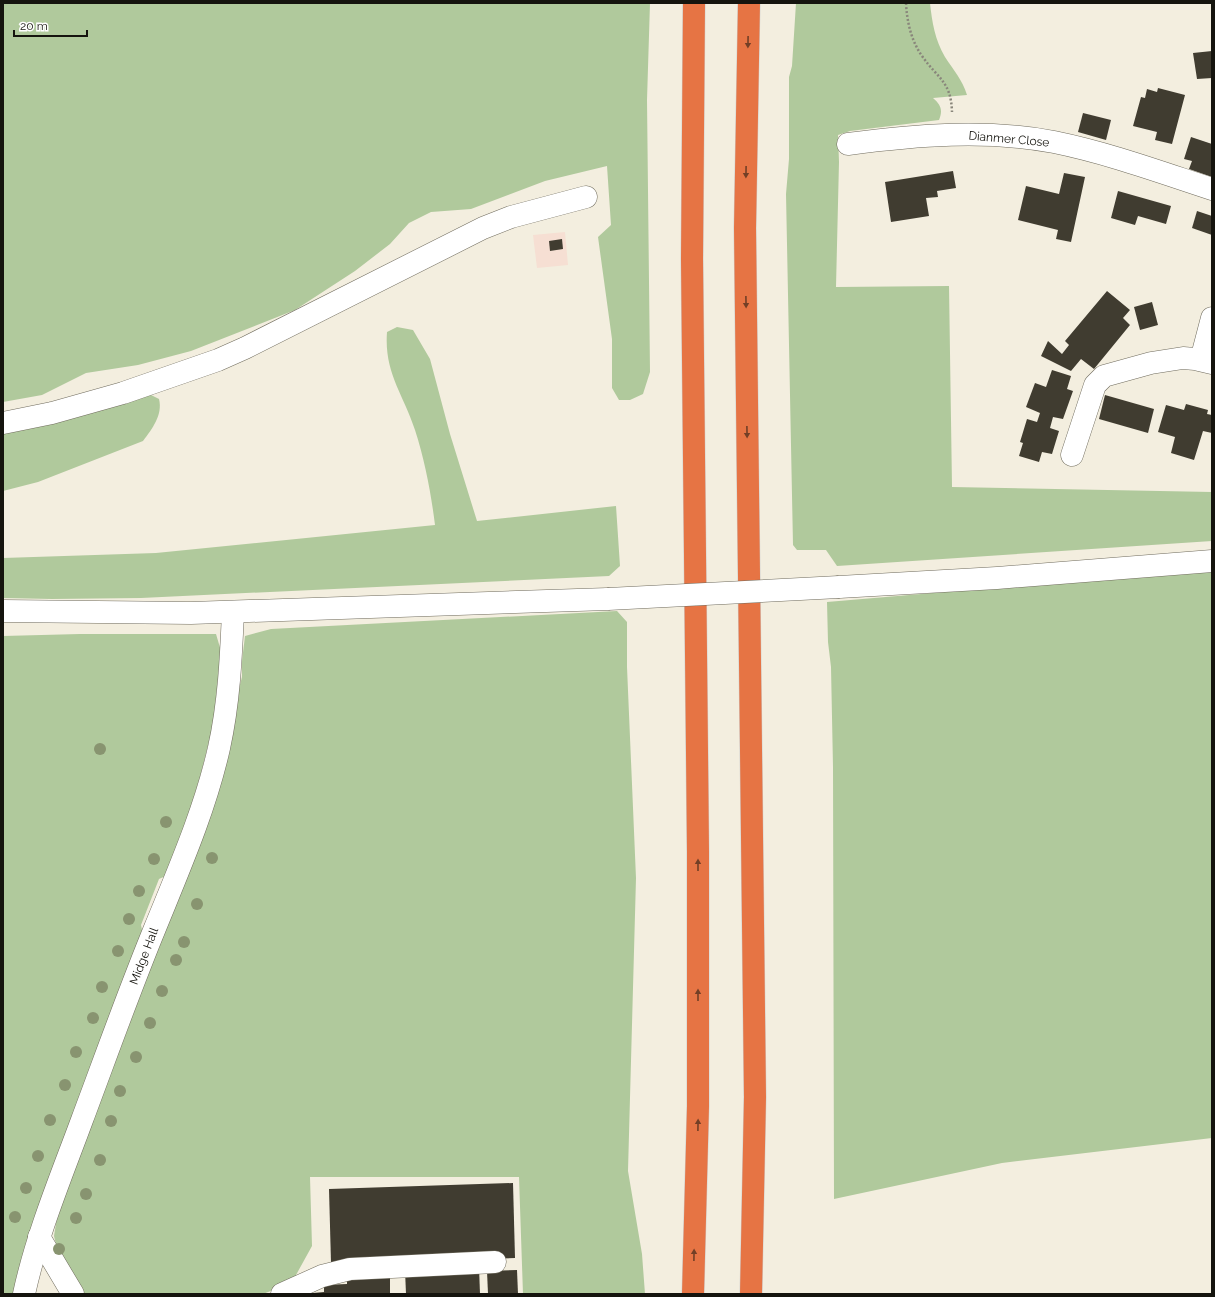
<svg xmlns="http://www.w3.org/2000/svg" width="1215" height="1297" viewBox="0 0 1215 1297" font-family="Raleway,sans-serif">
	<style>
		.industrial { fill: #f6dfd3 }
		.green { fill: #b0c99c }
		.building { fill: #403c30 }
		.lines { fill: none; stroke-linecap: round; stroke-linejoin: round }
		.minor-casing { stroke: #706c5e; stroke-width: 23 }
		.highway-casing { stroke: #d0d0cf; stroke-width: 23 }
		.path { stroke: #89867b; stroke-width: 2.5; stroke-dasharray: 2 2; stroke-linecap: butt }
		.minor { stroke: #fff; stroke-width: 22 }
		.highway { stroke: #e67444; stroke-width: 22 }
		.minor-bridge-casing { stroke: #706c5e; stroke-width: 23; stroke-linecap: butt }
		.minor-bridge { stroke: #fff; stroke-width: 22 }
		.tree { fill: #889470 }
		.oneway { fill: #733f26 }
		.labels { text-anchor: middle; stroke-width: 4; stroke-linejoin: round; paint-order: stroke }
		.street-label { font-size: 12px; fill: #15140e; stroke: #fff }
	</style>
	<rect width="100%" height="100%" fill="#f3eedf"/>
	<path class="industrial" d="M565 232 568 265 537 268 533 235Z"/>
	<g class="green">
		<path d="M3 3H650L647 100 650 372 643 394 630 400H619L612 388V339L598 237 611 225 607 166 545 181 471 209 431 212 409 223 390 244 355 271 295 310 191 351 138 365 86 373 42 395 3 402Z"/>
		<path d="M796 3H930C932 22 935 40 945 57 954 71 962 79 967 95L933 98C941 105 943 110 939 120L850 131 838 135 839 162 836 287 949 286 952 487 1212 492V541L837 566 826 550H797L793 545 786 194 789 159V77L792 66Z"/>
		<path d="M397 327 413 330 430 359 450 434 477 521 616 506 620 566 609 576 141 598 52 599 3 598V558L156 553 435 525C431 493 425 461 415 430 403 393 384 373 387 332Z"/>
		<path d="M151 395 159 399C163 415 152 429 143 441L38 482 3 491V433L131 399Z"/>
		<path d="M1212 569V1138L1002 1163 834 1199 833 767 831 667 828 642 827 602Z"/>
		<path d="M617 611 627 622V667L636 878 628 1171 642 1254 645 1294H523L519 1177H310L312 1246 296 1275V1281L263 1294H82L59 1257 54 1236 57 1217 205 823 242 677V661L245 636 271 629Z"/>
		<path d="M80 634H216L221 651 213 726 200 777 170 874 159 879 141 925 144 939 15 1294H3V636Z"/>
	</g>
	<g class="building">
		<path d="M1212 51V78L1197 79 1193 53Z"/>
		<path d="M1158 88 1185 95 1172 144 1155 140 1157 132 1133 126 1141 97 1145 98 1147 89 1157 92Z"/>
		<path d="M1083 113 1111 120 1106 140 1078 132Z"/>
		<path d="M1191 137 1212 144V177L1189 169 1192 161 1184 159Z"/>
		<path d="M953 171 956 188 937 191 938 197 926 198 929 216 891 222 885 182Z"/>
		<path d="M1064 173 1085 177 1071 242 1056 239 1058 230 1018 220 1026 186 1059 194Z"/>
		<path d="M1118 191 1171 206 1166 224 1138 216 1135 225 1111 218Z"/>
		<path d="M1197 211 1212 216V235L1192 228Z"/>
		<path d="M562 239 563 249 550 251 549 241Z"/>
		<path d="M1107 291 1130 310 1123 318 1130 325 1094 369 1081 359 1071 371 1041 356 1048 341 1062 354 1069 345 1065 341Z"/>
		<path d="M1152 302 1158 325 1140 330 1134 307Z"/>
		<path d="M1052 370 1071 376 1067 389 1073 391 1063 419 1053 417 1050 428 1059 431 1052 454 1042 452 1039 462 1019 456 1023 443 1020 442 1027 419 1037 422 1040 413 1026 407 1035 383 1046 387Z"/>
		<path d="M1105 395 1154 409 1148 433 1099 419Z"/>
		<path d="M1186 404 1208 410 1207 414 1212 415V433L1203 431 1194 460 1171 453 1175 437 1158 432 1166 405 1184 410Z"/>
		<path d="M513 1183 515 1258 331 1263 329 1189Z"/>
		<path d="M479 1267 480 1294H406L405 1270Z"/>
		<path d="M390 1269V1294H302L324 1292V1285L347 1284V1276Z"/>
		<path d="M517 1270 518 1294H488L487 1271Z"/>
	</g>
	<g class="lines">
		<g class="minor-casing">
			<g id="minor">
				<path d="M848 144C916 135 986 129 1054 142 1108 153 1160 172 1212 189"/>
				<path d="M1201 360 1212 318"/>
				<path d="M3 423 52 413 123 393 218 360 245 348 483 228 511 217 586 197"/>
				<path d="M1072 455 1095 385 1104 376 1151 363 1183 358 1195 359 1212 363"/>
				<path d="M839 587 997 578 1212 561"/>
				<path d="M3 611 191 613 608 599"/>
				<path d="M39 1237 73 1294"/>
				<path d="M24 1294C37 1234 61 1177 82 1120 106 1056 129 991 155 928 179 869 205 810 219 748 229 703 231 658 233 612"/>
				<path d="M282 1294 322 1276 350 1269 495 1262"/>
			</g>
		</g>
		<g class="highway-casing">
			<g id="highway">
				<path d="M749 3 745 228 755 1097 751 1294"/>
				<path d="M693 1294 698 1106V851L692 259 694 3"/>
			</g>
		</g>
		<path class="path" d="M906 3C907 22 911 40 922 56 938 79 951 81 952 112"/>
		<use href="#minor" class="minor"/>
		<use href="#highway" class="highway"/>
		<g class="minor-bridge-casing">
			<path id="minor-bridge" d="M608 599 839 587"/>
		</g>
		<use href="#minor-bridge" class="minor-bridge"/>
	</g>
	<g class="tree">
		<circle cx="100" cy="749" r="6"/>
		<circle cx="166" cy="822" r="6"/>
		<circle cx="212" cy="858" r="6"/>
		<circle cx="154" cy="859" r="6"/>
		<circle cx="139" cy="891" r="6"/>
		<circle cx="197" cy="904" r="6"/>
		<circle cx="129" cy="919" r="6"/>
		<circle cx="184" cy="942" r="6"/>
		<circle cx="118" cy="951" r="6"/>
		<circle cx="176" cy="960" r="6"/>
		<circle cx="102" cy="987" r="6"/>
		<circle cx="162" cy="991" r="6"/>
		<circle cx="93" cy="1018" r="6"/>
		<circle cx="150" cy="1023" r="6"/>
		<circle cx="76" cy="1052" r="6"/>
		<circle cx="136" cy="1057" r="6"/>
		<circle cx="65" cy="1085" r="6"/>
		<circle cx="120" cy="1091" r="6"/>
		<circle cx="50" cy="1120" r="6"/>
		<circle cx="111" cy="1121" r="6"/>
		<circle cx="38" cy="1156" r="6"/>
		<circle cx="100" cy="1160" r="6"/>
		<circle cx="26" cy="1188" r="6"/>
		<circle cx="86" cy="1194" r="6"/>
		<circle cx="15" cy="1217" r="6"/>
		<circle cx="76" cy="1218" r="6"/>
		<circle cx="59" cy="1249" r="6"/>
	</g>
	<defs><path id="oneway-solid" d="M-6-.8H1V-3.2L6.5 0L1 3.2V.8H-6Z"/></defs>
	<g class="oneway">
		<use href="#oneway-solid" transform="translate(748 42) rotate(91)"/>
		<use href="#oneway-solid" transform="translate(746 172) rotate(91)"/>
		<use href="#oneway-solid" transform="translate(746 302) rotate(89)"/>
		<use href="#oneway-solid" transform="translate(747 432) rotate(89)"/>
		<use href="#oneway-solid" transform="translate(698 865) rotate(-90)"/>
		<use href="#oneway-solid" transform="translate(698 995) rotate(-90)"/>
		<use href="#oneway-solid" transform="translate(698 1125) rotate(-89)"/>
		<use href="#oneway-solid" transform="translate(694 1255) rotate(-89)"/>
	</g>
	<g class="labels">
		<g class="street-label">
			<text transform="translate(1009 139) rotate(5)" y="4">Dianmer Close</text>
			<text transform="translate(144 956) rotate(-69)" y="4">Midge Hall</text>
		</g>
	</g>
	<rect width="1215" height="1297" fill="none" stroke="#15140e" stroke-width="8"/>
	<path d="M14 30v6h73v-6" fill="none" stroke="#15140e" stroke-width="2"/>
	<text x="20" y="30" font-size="12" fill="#15140e" stroke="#ffffff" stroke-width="3" paint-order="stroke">20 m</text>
</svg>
